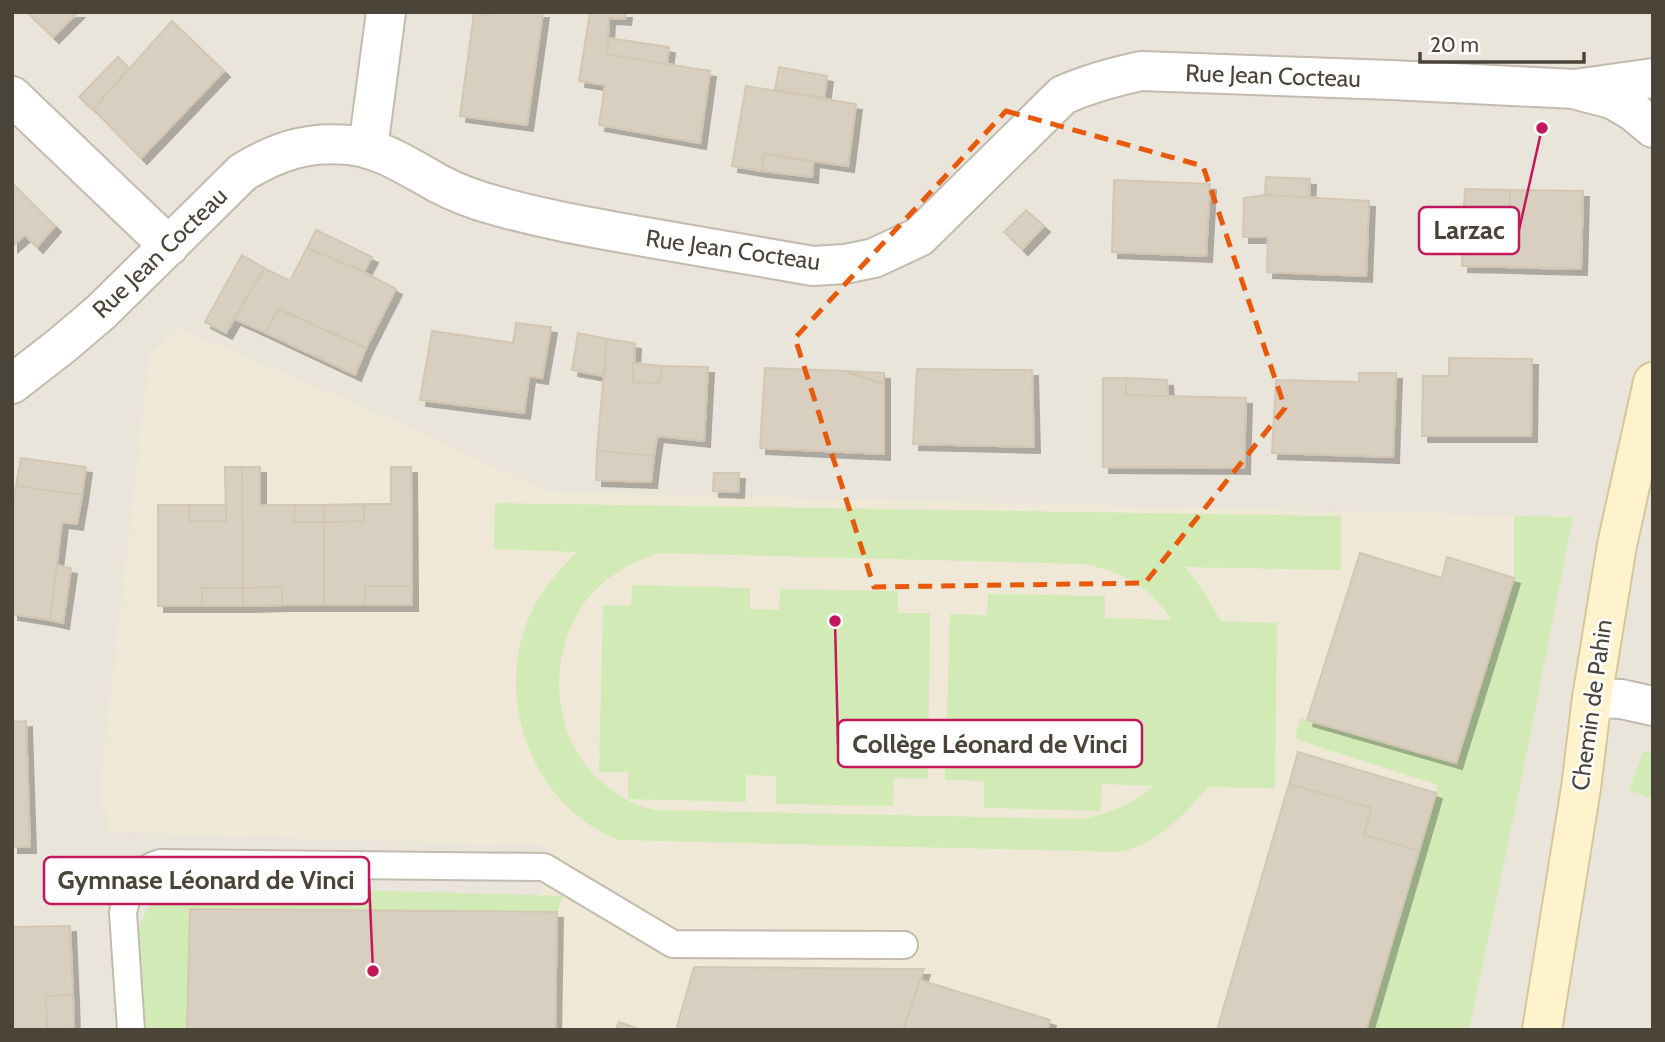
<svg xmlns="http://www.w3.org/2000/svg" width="1665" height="1042" viewBox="0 0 1665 1042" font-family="Cabin,sans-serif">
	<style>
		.residential { fill: #eae5da }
		.education { fill: #efe8d6 }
		.green { fill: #d2eab5; fill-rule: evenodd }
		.building { fill: #d8cfc1; stroke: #d3c7b4; stroke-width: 2; filter: url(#shadow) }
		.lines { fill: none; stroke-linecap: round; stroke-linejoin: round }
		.service-casing { stroke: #c2bbae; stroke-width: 30 }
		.minor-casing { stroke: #c2bbae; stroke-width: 42 }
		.secondary-casing { stroke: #d6c79b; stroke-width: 42 }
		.service { stroke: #fff; stroke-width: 26 }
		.minor { stroke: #fff; stroke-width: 38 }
		.secondary { stroke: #fff3cd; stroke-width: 38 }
		.marked { fill: none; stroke: #e8590c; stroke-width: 5; stroke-dasharray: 14 9; stroke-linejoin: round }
		.labels { text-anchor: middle; stroke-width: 5; stroke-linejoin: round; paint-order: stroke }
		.street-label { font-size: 24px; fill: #4b4439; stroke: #fff }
		.leader { fill: none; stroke: #c2185b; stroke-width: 2.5 }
		.callout-dot { fill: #c2185b; stroke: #fff; stroke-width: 2.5 }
		.callout { fill: #fff; stroke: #c2185b; stroke-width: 2.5 }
		.callout-label { font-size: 26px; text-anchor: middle; font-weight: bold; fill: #4b4439 }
	</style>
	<defs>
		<filter id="shadow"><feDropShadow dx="6" dy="6" stdDeviation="0" flood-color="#0004"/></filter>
	</defs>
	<rect width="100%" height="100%" fill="#f6f3ec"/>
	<rect class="residential" x="12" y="12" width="1641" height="1018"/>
	<path class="education" d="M178 328 426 434 545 492 1573 517 1522 777 1469 1030H531L546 846 107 832V811L101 812 102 768 150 353Z"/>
	<g class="green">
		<path d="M495 503 1341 516V570L1185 567 1202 589 1221 621 1277 623 1275 788 1208 787C1184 815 1157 845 1119 852L619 840C542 811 501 720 521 641 530 605 551 577 577 552L494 549ZM658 553 1083 564C1121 570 1151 588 1172 620L1105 618V596L988 594 987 615 950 614 945 780 984 781V808L1101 811 1102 784 1154 786C1132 804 1110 814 1081 819L655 810C636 806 623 799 608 787 553 746 545 664 581 608 598 581 628 563 658 553Z"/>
		<path d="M1514 516 1573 517 1522 777 1469 1030H1367L1438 785 1295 739 1300 718 1456 763 1514 578Z"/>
		<path d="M632 585 750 588V609L779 610 780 589 898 591V613H930L928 779 894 778 893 806 776 804V776L746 775V802L628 799V772H599L603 605 631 606Z"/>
		<path d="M1653 751V799L1629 790 1643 752Z"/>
		<path d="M188 885 563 896 557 912 191 909 187 1030H144L138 930 147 909 167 892Z"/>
	</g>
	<g class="building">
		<path d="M27 12H78L53 37Z"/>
		<path d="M491 12H543L527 125 460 116 474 13 490 16Z"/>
		<path d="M590 12H626L625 19 609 18 607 54 710 71 700 143 599 125 605 85 579 81Z"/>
		<path d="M172 21 224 71 141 158 93 109Z"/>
		<path d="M609 38 669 47 667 64 607 54Z"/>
		<path d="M118 57 129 68 93 109 79 97Z"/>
		<path d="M779 67 827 76 824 98 775 90Z"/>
		<path d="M746 86 856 104 848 166 764 154 762 171 732 166Z"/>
		<path d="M764 154 813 162 812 177 762 171Z"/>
		<path d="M1266 177 1310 179 1309 198 1265 195Z"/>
		<path d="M1114 180 1210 184 1206 256 1112 252Z"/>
		<path d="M12 183 55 226 37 247 25 235 12 246Z"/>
		<path d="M1465 189 1510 190V210L1464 207Z"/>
		<path d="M1510 190 1583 191 1581 269 1462 266 1464 207 1510 210Z"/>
		<path d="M1265 195 1369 201 1366 276 1267 272 1268 237H1243L1244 198Z"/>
		<path d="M1026 210 1044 226 1022 249 1004 232Z"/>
		<path d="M316 230 372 257 364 272 307 248Z"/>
		<path d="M307 248 364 272 396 289 366 348 278 309 266 333 235 319 264 268 290 281Z"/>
		<path d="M242 255 264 268 226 333 205 322Z"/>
		<path d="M278 309 366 348 355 375 266 333Z"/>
		<path d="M516 323 551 327 542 378 529 376 524 413 420 400 432 331 513 343Z"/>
		<path d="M578 333 607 339 604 376 572 370Z"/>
		<path d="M607 339 635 343 633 382 659 383 662 366 708 367 704 441 657 436 654 456 597 451Z"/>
		<path d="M1449 358 1532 359 1531 436H1422L1423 376H1449Z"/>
		<path d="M633 363 662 366 659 383 633 382Z"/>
		<path d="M765 368 845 371 884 384V454L760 448Z"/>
		<path d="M917 369 1032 370 1034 447 913 444Z"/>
		<path d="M845 371 884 373V384Z"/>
		<path d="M1359 373H1396L1393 457 1272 453 1276 380 1359 382Z"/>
		<path d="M1103 378H1126V395L1246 398 1244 468 1103 467Z"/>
		<path d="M1126 378 1167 380 1168 396 1126 395Z"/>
		<path d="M597 451 654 456 651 482 596 480Z"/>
		<path d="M21 458 86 467 82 495 16 486Z"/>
		<path d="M225 467H242L243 588H202V606H158V505H189L190 521H226Z"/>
		<path d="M242 467H260V505H295L294 522H324V605H282V587L243 588Z"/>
		<path d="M391 467H411L412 586H365V605H324V522L364 521V504H391Z"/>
		<path d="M714 473H739L738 492 713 491Z"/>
		<path d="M16 486 82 495 77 524 62 522 50 620 12 614V515Z"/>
		<path d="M364 504V521L324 522 323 505Z"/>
		<path d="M189 505H226V521H190Z"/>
		<path d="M295 505H323L324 522H294Z"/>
		<path d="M1360 553 1442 578 1447 557 1514 578 1456 763 1307 720Z"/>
		<path d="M57 565 71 568 63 623 50 620Z"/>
		<rect x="365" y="586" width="47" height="19"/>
		<path d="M282 587V605L243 606V588Z"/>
		<rect x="202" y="588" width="41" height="18"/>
		<path d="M26 721 30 847H12V722Z"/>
		<path d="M1298 752 1436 793 1419 851 1364 835 1371 808 1289 784Z"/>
		<path d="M1289 784 1371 808 1364 835 1419 851 1366 1030H1217Z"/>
		<path d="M190 909 557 912 555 1030H187Z"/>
		<path d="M70 926 73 995 46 996 47 1029H12V927Z"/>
		<path d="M694 967 905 969H924L903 1030H676Z"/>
		<path d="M920 980 1050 1020 1047 1030H903Z"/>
		<path d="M73 995 74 1028 47 1029 46 996Z"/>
		<path d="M619 1022 641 1030H616Z"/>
	</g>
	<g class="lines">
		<g class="service-casing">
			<path id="service" d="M131 1030 123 913C128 887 133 872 160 863L544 867 673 944 904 945"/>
		</g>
		<g class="minor-casing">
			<g id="minor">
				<path d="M1577 90 1612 99 1634 112 1653 128"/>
				<path d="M12 96 169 246"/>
				<path d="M368 148 386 12"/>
				<path d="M12 384 61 346 101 312 243 172C278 151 308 141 349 145 378 148 402 163 427 177 443 187 462 195 480 201 535 218 594 228 651 238 705 247 759 257 813 266L845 264 874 258 919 237 1063 95C1088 84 1113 77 1141 71L1391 80 1575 89 1653 78"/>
				<path d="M1592 698 1621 699 1653 706"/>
			</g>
		</g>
		<g class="secondary-casing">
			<path id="secondary" d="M1542 1030 1581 788 1592 698 1617 545 1653 382"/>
		</g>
		<use href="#service" class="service"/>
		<use href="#minor" class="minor"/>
		<use href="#secondary" class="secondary"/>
	</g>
	<path class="marked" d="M1006 111 1203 166 1285 408 1145 583 874 587 795 338Z"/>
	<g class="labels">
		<g class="street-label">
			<text transform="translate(1273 76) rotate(2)" y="8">Rue Jean Cocteau</text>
			<text transform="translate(733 250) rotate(8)" y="8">Rue Jean Cocteau</text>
			<text transform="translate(160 253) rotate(-44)" y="8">Rue Jean Cocteau</text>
			<text transform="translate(1592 705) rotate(-82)" y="8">Chemin de Pahin</text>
		</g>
	</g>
	<path class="leader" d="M1542 128L1519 230M835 621L838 744M373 971L369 880"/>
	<g class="callout-dot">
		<circle cx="1542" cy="128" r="7"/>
		<circle cx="835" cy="621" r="7"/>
		<circle cx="373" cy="971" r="7"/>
	</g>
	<g class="callout">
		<rect x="1419" y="207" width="100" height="47" rx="7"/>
		<rect x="838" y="720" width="304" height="47" rx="7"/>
		<rect x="44" y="857" width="325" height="47" rx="7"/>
	</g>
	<g class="callout-label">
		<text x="1469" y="239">Larzac</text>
		<text x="990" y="753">Collège Léonard de Vinci</text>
		<text x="206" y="889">Gymnase Léonard de Vinci</text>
	</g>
	<rect width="1665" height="1042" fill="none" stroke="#4b4439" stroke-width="28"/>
	<path d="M1420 52v10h164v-10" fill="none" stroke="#4b4439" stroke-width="3.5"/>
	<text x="1430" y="52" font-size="21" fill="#4b4439" stroke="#ffffff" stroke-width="5" paint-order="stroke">20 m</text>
</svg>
